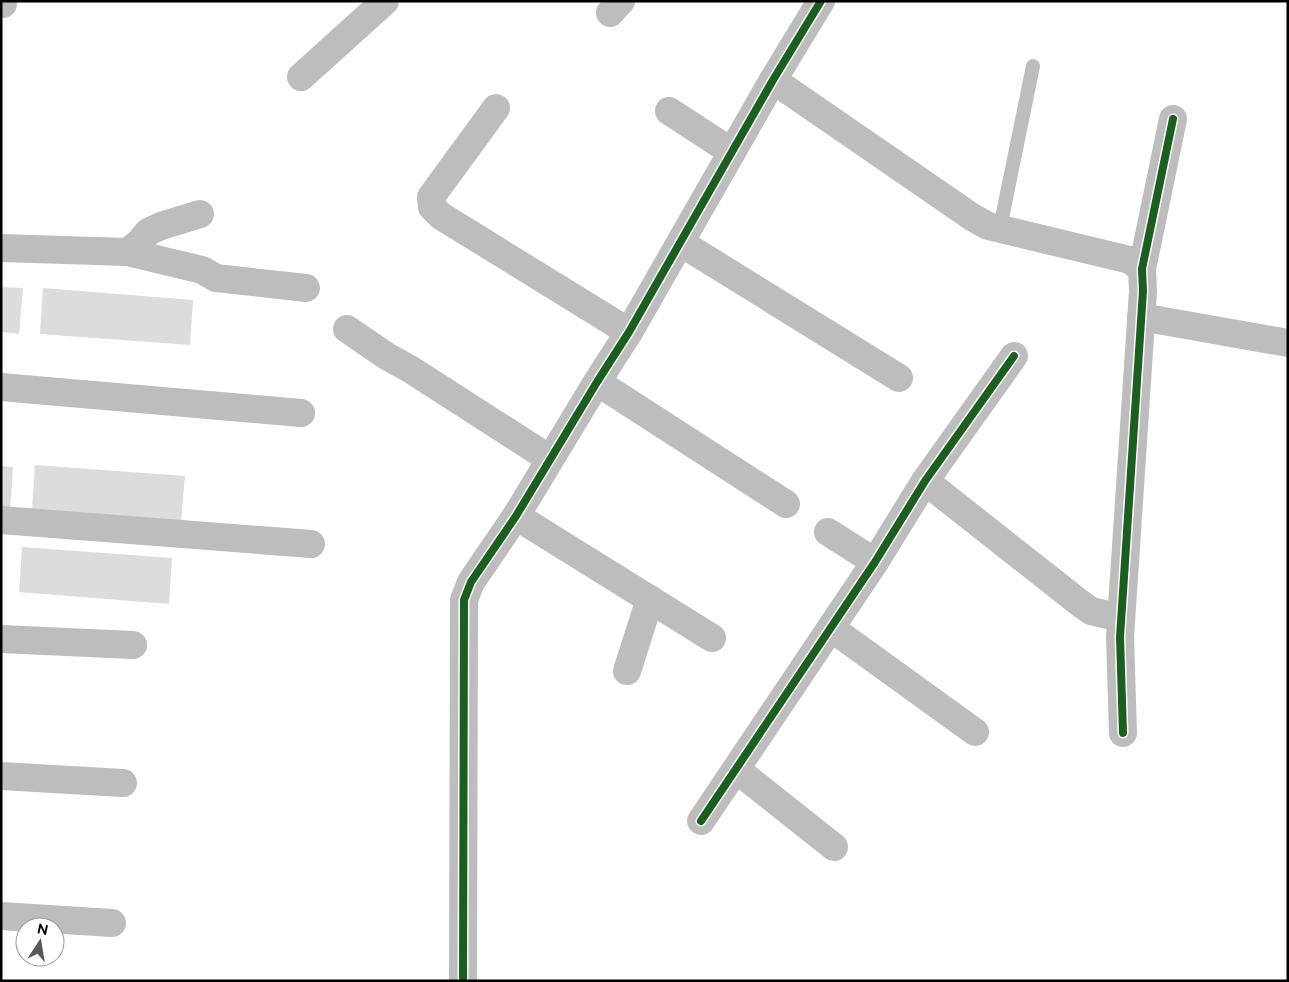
<svg xmlns="http://www.w3.org/2000/svg" width="1289" height="982" viewBox="0 0 1289 982" font-family="Raleway,sans-serif">
	<style>
		.building { fill: #dcdcdc }
		.lines { fill: none; stroke-linecap: round; stroke-linejoin: round }
		.lane { stroke: #bdbdbd; stroke-width: 14 }
		.street { stroke: #bdbdbd; stroke-width: 28 }
		.cycleway-casing { stroke: #fff; stroke-width: 11 }
		.cycleway { stroke: #1b5e20; stroke-width: 8 }
	</style>
	<rect width="100%" height="100%" fill="#fff"/>
	<g class="building">
		<path d="M1 287 23 288 19 334 1 332Z"/>
		<path d="M43 288 193 300 190 345 40 334Z"/>
		<path d="M35 465 185 476 181 521 32 510Z"/>
		<path d="M1 466 13 467 10 512 1 511Z"/>
		<path d="M22 547 172 558 169 604 19 592Z"/>
	</g>
	<g class="lines">
		<path class="lane" d="M1000 228 1033 66"/>
		<g class="street">
			<path d="M1 3 3 4"/>
			<path d="M610 13 621 1"/>
			<path d="M301 77 385 1"/>
			<path d="M773 80 972 217 988 226 1130 260 1142 269"/>
			<path d="M496 108 431 197 432 207 441 216 629 332"/>
			<path d="M669 111 732 152"/>
			<path d="M681 243 899 378"/>
			<path d="M1 248 127 252 202 270 216 278 306 288"/>
			<path d="M127 252 139 243 148 232 161 226 200 214"/>
			<path d="M1141 317 1288 343"/>
			<path d="M347 329 388 357 410 369 550 459"/>
			<path d="M597 382 786 504"/>
			<path d="M1 387 301 413"/>
			<path d="M925 481 1081 604 1091 611 1121 618"/>
			<path d="M516 516 712 638"/>
			<path d="M1 520 311 544"/>
			<path d="M828 532 875 562"/>
			<path d="M831 628 975 732"/>
			<path d="M1 639 133 645"/>
			<path d="M627 671 650 599"/>
			<path d="M1123 733 1120 637 1143 291 1142 269 1173 119"/>
			<path d="M737 770 834 847"/>
			<path d="M1 776 123 783"/>
			<path d="M701 821 875 562 925 481 1014 356"/>
			<path d="M1 916 112 923"/>
			<path d="M463 981 464 600 471 582 516 516 597 382 629 332 773 80 821 1"/>
		</g>
		<g class="cycleway-casing">
			<g id="cycleway">
				<path d="M1123 733 1120 637 1143 291 1142 269 1173 119"/>
				<path d="M701 821 875 562 925 481 1014 356"/>
				<path d="M463 981 464 600 471 582 516 516 597 382 629 332 773 80 821 1"/>
			</g>
		</g>
		<use href="#cycleway" class="cycleway"/>
	</g>
	<rect width="1289" height="982" fill="none" stroke="#000000" stroke-width="5"/>
	<g transform="translate(40 942) rotate(12)"><circle r="24" fill="#ffffff" stroke="#999999"/>
	<path d="M0-4L9 19L0 12L-9 19Z" fill="#595959"/>
	<text y="-8" font-size="14" font-weight="bold" text-anchor="middle" fill="#000000">N</text>
	</g>
</svg>
